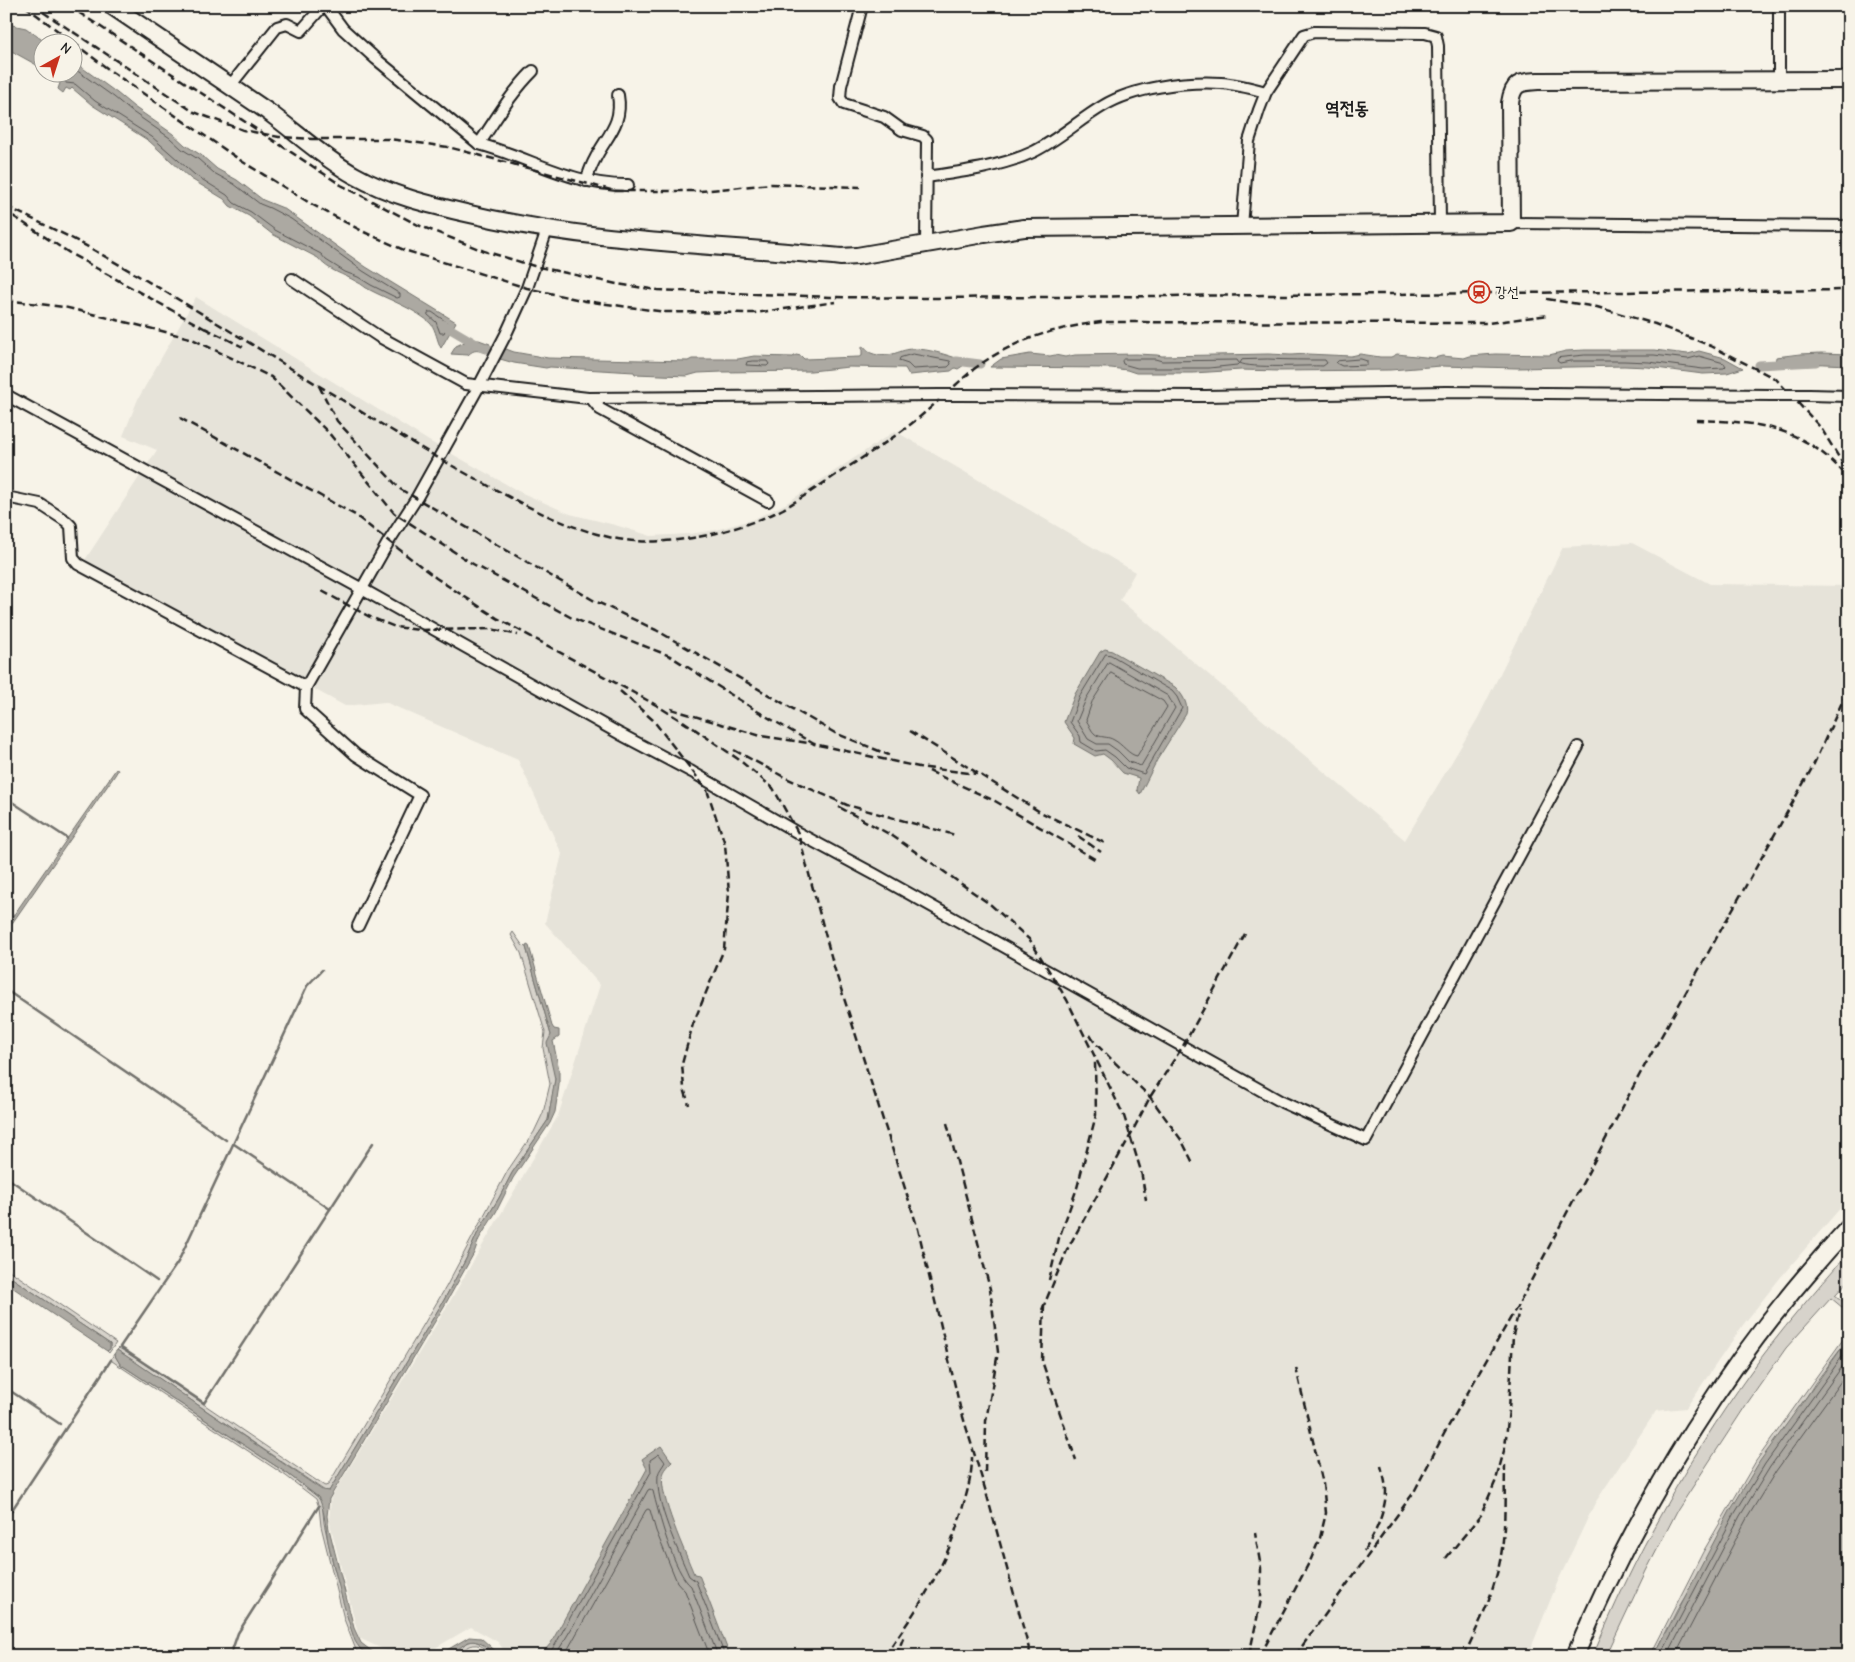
<svg xmlns="http://www.w3.org/2000/svg" width="1855" height="1662" viewBox="0 0 1855 1662" font-family="'Comic Neue','Poor Story',sans-serif">
	<style>
		.built { fill: #e6e3d9 }
		.green { fill: #d7d3cb; stroke: #7a7874 }
		.water { fill: #aca9a2; stroke: #72716c }
		.lines { fill: none; stroke-linecap: round; stroke-linejoin: round }
		.shore { stroke: #565452; stroke-width: 1 }
		.stream { stroke: #72716c; stroke-width: 2.5 }
		.canal { stroke: #aca9a2; stroke-width: 9 }
		.minor-casing { stroke: #1c1c1c; stroke-width: 14 }
		.primary-casing { stroke: #1c1c1c; stroke-width: 20 }
		.trunk-casing { stroke: #1c1c1c; stroke-width: 20 }
		.minor { stroke: #f7f3e8; stroke-width: 10 }
		.primary { stroke: #f7f3e8; stroke-width: 16 }
		.trunk { stroke: #f7f3e8; stroke-width: 16 }
		.rail { stroke: #1c1c1c; stroke-width: 2.5; stroke-dasharray: 8 4; stroke-linecap: butt }
		.minor-bridge-casing { stroke: #1c1c1c; stroke-width: 14; stroke-linecap: butt }
		.minor-bridge { stroke: #f7f3e8; stroke-width: 10 }
		.labels { text-anchor: middle; stroke-width: 4; stroke-linejoin: round; paint-order: stroke }
		.poi-label { font-size: 15px; fill: #1c1c1c; stroke: #f7f3e8; text-anchor: start }
		.quarter-label { font-size: 18px; font-weight: bold; fill: #1c1c1c; stroke: #f7f3e8 }
	</style>
	<rect width="100%" height="100%" fill="#f7f3e8"/>
	<filter id="ink" filterUnits="userSpaceOnUse"><feTurbulence type="fractalNoise" baseFrequency=".02" numOctaves="2"/><feDisplacementMap in="SourceGraphic" scale="10" xChannelSelector="R" yChannelSelector="G"/><feConvolveMatrix kernelMatrix="1 2 1 2 8 2 1 2 1" color-interpolation-filters="sRGB"/></filter>
	<g filter="url(#ink)">
		<path class="built" d="M196 297 429 441 520 492 570 514 615 525 651 536 689 534 716 530 754 519 785 504 895 431 1135 572 1120 600 1405 840 1478 718 1563 547 1632 543 1710 584 1849 586V1198L1780 1278 1743 1325 1686 1408 1656 1411 1595 1503 1558 1581 1533 1643 1530 1656H508L498 1642 471 1627 430 1651 393 1654 359 1638 329 1520 331 1498 442 1315 558 1116 600 985 545 923 562 854 518 760 385 702 345 706 83 563 157 450 123 436 138 399Z"/>
		<g class="green">
			<path d="M513 932 523 946 526 947 551 1035 555 1079 548 1120 512 1173 499 1198 478 1232 466 1259 444 1300 329 1491H325L117 1350 119 1348 140 1361 323 1485 325 1486 328 1485 446 1287 508 1170 534 1132 543 1113 550 1084 543 1048 545 1032 521 953 511 935Z"/>
			<path d="M1849 1252V1280L1835 1295 1849 1306V1313L1831 1298 1786 1348 1748 1402 1677 1511 1646 1571 1606 1656H1593C1634 1556 1687 1461 1750 1373 1780 1331 1815 1291 1849 1252Z"/>
			<path d="M6 1268 116 1343 109 1353 107 1351 110 1348V1344L6 1274Z"/>
			<path d="M1849 1331V1338L1815 1383 1677 1610 1654 1656H1650L1703 1552 1756 1461Z"/>
			<path d="M114 1354 120 1364 288 1474 318 1497 322 1502 324 1523 334 1568 360 1649 369 1656H364L356 1650 344 1619 321 1526 319 1507 316 1499 286 1476 112 1361 111 1359Z"/>
			<path d="M474 1641 485 1645 497 1656H494C470 1631 467 1656 444 1656L469 1642Z"/>
		</g>
		<g class="water">
			<path d="M6 19 12 25 26 28 45 42H42V68L6 48Z"/>
			<path d="M73 61 117 93 134 107 173 134 185 145 201 155 217 169 237 180 263 200 283 208 366 267 456 322 441 348C437 341 436 330 431 324 418 310 387 299 370 290 365 288 362 284 357 282 344 274 328 271 318 258L272 234 249 216 230 206 224 199 191 179 149 141 92 105 72 88 70 90 66 88 63 93 58 89 60 83 49 73 72 72Z"/>
			<path d="M469 340H479L490 344 485 353C478 350 474 349 468 355L451 354 456 346Z"/>
			<path d="M498 346 514 352 548 358 688 361 692 359H738L754 356 793 357 796 355 801 356 804 359 859 357 862 356V346C867 349 866 351 871 353 889 360 897 350 912 349 929 348 952 357 969 362L958 369 955 368 951 371 909 375 905 368 849 367 811 371 722 372 698 373 687 376 635 374 634 372 550 367 546 368 514 363 493 357Z"/>
			<path d="M1585 350H1654L1688 354 1699 351 1725 358 1743 368 1727 373 1703 374 1648 367 1624 366 1517 368 1441 366 1390 370 1279 371 1241 370 1193 373H1136L1127 370 1111 368 990 367 1001 359 1030 354 1050 356 1055 355 1065 357 1075 355 1136 354 1157 355 1162 356 1268 354 1291 355 1307 354 1351 356 1360 354 1380 357H1391L1397 354 1434 358 1442 356 1464 358 1470 356 1495 354 1549 355 1566 351Z"/>
			<path d="M1821 353 1849 354V365L1803 363 1775 364 1776 357 1800 354Z"/>
			<path d="M1105 649 1112 651 1175 687C1182 694 1189 704 1186 714L1157 760 1140 794 1137 790 1139 778 1123 773 1111 760 1103 754 1095 756 1074 744 1075 738 1064 722 1075 694 1100 652Z"/>
			<path d="M116 769 118 770 115 775 6 932V926Z"/>
			<path d="M527 945 529 946 552 1026 554 1029 559 1030V1037L553 1041 559 1070V1085L555 1112 550 1123 513 1178 496 1212 479 1239 474 1253 446 1303 329 1499 327 1516 329 1529 354 1628 361 1643 378 1656C366 1656 361 1651 355 1641 344 1609 336 1576 328 1542 326 1530 324 1505 318 1497L288 1474 120 1364 114 1354 117 1350 134 1361 322 1490 329 1491 444 1300 466 1259 478 1232 499 1198 512 1173 548 1120 555 1079 547 1043 551 1035 526 947Z"/>
			<path d="M6 1274 110 1344V1349L107 1351 6 1283Z"/>
			<path d="M1849 1338V1656H1654L1730 1511 1760 1461Z"/>
			<path d="M661 1446 672 1462C669 1465 664 1470 663 1475 658 1494 686 1554 694 1574L699 1575 730 1656H540L551 1643 647 1469 642 1459Z"/>
			<path d="M469 1637 481 1638 501 1656H497C462 1623 468 1656 437 1656Z"/>
		</g>
		<g class="lines">
			<g class="shore">
				<path d="M58 72 66 83 75 84 95 101 152 137 195 175 227 195 234 203 251 212 275 230 321 254 326 260 345 272 358 277 371 285 397 298 400 297V294L363 271 291 219 270 208 260 204 234 184 214 173 198 159 182 149 170 138 131 111 114 97 72 67"/>
				<path d="M429 312H432L448 323 444 333H440L436 322 428 315Z"/>
				<path d="M913 354 950 361 951 364 948 367 913 369 908 364 899 361 900 358Z"/>
				<path d="M1585 355H1654L1688 359 1699 356 1724 363 1726 366 1724 368 1703 369 1649 362 1624 361H1570L1560 363 1557 361 1558 358Z"/>
				<path d="M1124 359H1155L1162 361 1237 360 1239 363 1237 365 1209 368H1137L1123 364 1122 361Z"/>
				<path d="M1268 359C1287 360 1306 360 1325 360L1327 363 1323 366C1308 365 1249 369 1240 363L1242 360Z"/>
				<path d="M1361 359 1367 361V365L1342 366 1336 363 1338 361Z"/>
				<path d="M754 361H767L769 364 767 366 746 365 747 362Z"/>
				<path d="M1106 654 1111 655 1172 691 1177 697 1182 708 1144 774 1126 768 1115 757 1105 750 1096 751 1081 742 1080 736 1070 722 1080 696Z"/>
				<path d="M1109 662 1168 696 1175 708 1141 766 1129 762 1118 751 1108 744H1097L1088 739 1077 721 1086 699Z"/>
				<path d="M1111 673 1163 701 1167 707 1137 756C1129 755 1122 744 1114 740 1108 736 1100 738 1095 734 1091 731 1089 724 1086 720L1092 702Z"/>
				<path d="M547 1656 555 1645 651 1472 650 1460 659 1454 665 1462C663 1466 659 1470 658 1475 655 1503 678 1550 689 1576L696 1581 725 1656"/>
				<path d="M555 1656 576 1621 648 1490 650 1489 653 1491C658 1512 674 1573 691 1586L718 1656"/>
				<path d="M564 1656 646 1510 648 1509 650 1510 656 1531 677 1582 685 1591 710 1656"/>
				<path d="M1660 1656 1735 1513 1765 1464 1849 1347"/>
				<path d="M1667 1656 1740 1516 1770 1467 1849 1357"/>
				<path d="M1675 1656 1746 1520 1776 1471 1849 1370"/>
			</g>
			<g class="stream">
				<path d="M6 798 67 838"/>
				<path d="M322 970 307 986 178 1262 120 1347 204 1403 373 1143"/>
				<path d="M6 990 226 1140"/>
				<path d="M234 1144 330 1209"/>
				<path d="M6 1177 157 1281"/>
				<path d="M6 1388 60 1424"/>
				<path d="M6 1519 111 1360"/>
				<path d="M230 1656 238 1633 319 1506"/>
			</g>
			<g class="canal">
				<path d="M442 324 483 348 502 352"/>
				<path d="M956 361 980 364"/>
				<path d="M1759 365 1816 362"/>
			</g>
			<g class="minor-casing">
				<g id="minor">
					<path d="M326 6 343 29 376 59 479 144C531 158 573 186 628 185"/>
					<path d="M862 6 841 86 840 98 844 104 884 117 902 130 923 136 927 140 926 245"/>
					<path d="M1779 81V6"/>
					<path d="M230 86 277 27 287 24 301 31 323 6"/>
					<path d="M479 144C496 119 511 93 533 71"/>
					<path d="M926 177C960 172 1001 167 1033 152 1058 140 1079 120 1103 106 1134 87 1185 81 1221 83 1236 84 1251 88 1266 92"/>
					<path d="M586 181C589 173 591 166 595 159 607 135 623 124 618 95"/>
					<path d="M1511 223 1849 226"/>
					<path d="M1242 226 1249 141 1259 110 1266 92 1304 35 1314 32 1425 33 1436 36 1438 46 1440 223"/>
					<path d="M292 279 378 336 466 384 588 398 940 395"/>
					<path d="M6 395 362 589 620 734 692 772 798 833 874 874 1282 1102 1366 1140 1578 747"/>
					<path d="M957 395 1205 396 1446 392 1772 395"/>
					<path d="M1809 395 1849 396"/>
					<path d="M591 398 600 409 768 501"/>
					<path d="M6 497 40 504 66 521 71 526 73 558 78 564 306 687"/>
					<path d="M358 926 420 795 356 755 305 709 306 687 389 541 416 499 479 386 506 334 527 288 547 230"/>
				</g>
			</g>
			<g class="primary-casing">
				<path id="primary" d="M112 6C164 41 216 76 267 111 296 132 322 157 354 175 389 195 430 205 470 214 592 243 717 244 841 257L857 256 984 234 1024 228 1511 223 1510 103C1513 83 1519 82 1538 81L1849 80"/>
			</g>
			<g class="trunk-casing">
				<path id="trunk" d="M1575 1656C1641 1499 1733 1351 1849 1227"/>
			</g>
			<use href="#minor" class="minor"/>
			<use href="#primary" class="primary"/>
			<use href="#trunk" class="trunk"/>
			<g class="rail">
				<path d="M25 6 112 72 243 162 313 205 364 232 404 250 527 288 585 301 665 312 754 313 836 302"/>
				<path d="M69 6 341 185 418 225 484 251 534 266 617 284 658 290 831 297 931 298 1849 290"/>
				<path d="M43 12 194 112 243 130 279 137 312 139H390L448 147 615 191H701L771 184 860 187"/>
				<path d="M6 206C34 220 63 233 90 248 177 297 262 351 347 403 389 429 432 455 476 479 520 503 563 527 613 538 664 549 736 533 783 509 799 500 814 489 830 479 861 458 894 439 922 415 940 400 956 384 974 369 1012 340 1054 328 1101 322L1488 323 1549 315"/>
				<path d="M13 216 71 254 211 332"/>
				<path d="M1547 299 1597 307 1655 324 1711 346 1776 379 1821 428 1849 474"/>
				<path d="M6 300 64 307 190 338 271 377 328 432 394 513 473 564 572 618 670 656 757 711 814 744 919 767 977 774"/>
				<path d="M205 328 243 347"/>
				<path d="M319 386 337 421 400 489 593 600 656 630 835 733 889 755"/>
				<path d="M180 418 355 515 436 578 497 618 656 705 688 725"/>
				<path d="M1696 420C1755 422 1799 425 1842 471"/>
				<path d="M322 591 368 616 395 627 419 630 491 629 518 635"/>
				<path d="M620 691 653 720 707 790 725 844 729 893 724 949 693 1024 682 1064 684 1088 689 1105"/>
				<path d="M671 709 761 736 809 743"/>
				<path d="M683 721 738 759 773 788 798 833 834 967 918 1229 960 1407 986 1492 1031 1656"/>
				<path d="M910 731 1040 812 1107 844"/>
				<path d="M734 750 786 778 847 805 955 835"/>
				<path d="M929 771 995 801 1098 861"/>
				<path d="M839 807 891 835 939 868 991 905 1030 940 1067 1000 1124 1116 1141 1171 1146 1200"/>
				<path d="M1078 836 1101 852"/>
				<path d="M1090 1035 1095 1043 1150 1097 1182 1141 1194 1165"/>
				<path d="M947 1123 990 1289 998 1352 986 1421 985 1474"/>
				<path d="M1049 1280 1059 1238 1077 1188 1096 1115 1095 1062"/>
				<path d="M1044 1305 1042 1361 1076 1460"/>
				<path d="M1042 1310 1068 1248 1130 1136 1150 1097 1183 1046 1246 932"/>
				<path d="M1364 1551C1375 1535 1385 1512 1386 1492 1386 1483 1383 1474 1381 1466"/>
				<path d="M1446 1558 1481 1515 1496 1480 1505 1447 1509 1410 1513 1335 1519 1310"/>
				<path d="M884 1656C919 1608 948 1564 963 1506 968 1490 972 1474 972 1457"/>
				<path d="M896 1656 904 1636"/>
				<path d="M1249 1656 1261 1600V1568L1255 1533"/>
				<path d="M1260 1656 1311 1559 1320 1538 1326 1513 1323 1484 1296 1368"/>
				<path d="M1295 1656 1414 1492 1444 1434 1522 1298 1640 1074 1812 768 1849 687"/>
				<path d="M1464 1656C1476 1630 1489 1604 1496 1577 1507 1541 1504 1501 1505 1465"/>
			</g>
			<g class="minor-bridge-casing">
				<g id="minor-bridge">
					<path d="M940 395H957"/>
					<path d="M1772 395H1809"/>
				</g>
			</g>
			<use href="#minor-bridge" class="minor-bridge"/>
		</g>
	</g>
	<defs>
		<g id="station-ring" transform="scale(1.125)"><circle r="9.5" fill="#f7f3e8" stroke="#c8321e" stroke-width="1.5"/><path d="M-3-6H3Q5-6 5-4V2Q5 4 3 4L4.5 6H3L1.5 4h-3L-3 6H-4.5L-3 4Q-5 4-5 2V-4Q-5-6-3-6ZM-3.5-4v3h7v-3ZM-3.5 1v1.5H-2V1ZM2 1v1.5H3.5V1Z" fill="#c8321e"/></g>
	</defs>
	<g fill-rule="evenodd">
		<use href="#station-ring" x="1479" y="292"/>
	</g>
	<g class="labels">
		<g class="poi-label">
			<text x="1495" y="297">강선</text>
		</g>
		<g class="quarter-label">
			<text x="1347" y="114">역전동</text>
		</g>
	</g>
	<rect width="1855" height="1662" fill="none" stroke="#f7f3e8" stroke-width="25"/>
	<rect x="12" y="12" width="1830" height="1637" fill="none" stroke="#1c1c1c" stroke-width="2" filter="url(#ink)"/>
	<g transform="translate(58 58) rotate(39)"><circle r="24" fill="#f7f3e8" stroke="#9f9d96"/>
	<path d="M0-4L9 19L0 12L-9 19Z" fill="#c8321e"/>
	<text y="-8" font-size="14" font-weight="bold" text-anchor="middle" fill="#1c1c1c">N</text>
	</g>
</svg>
